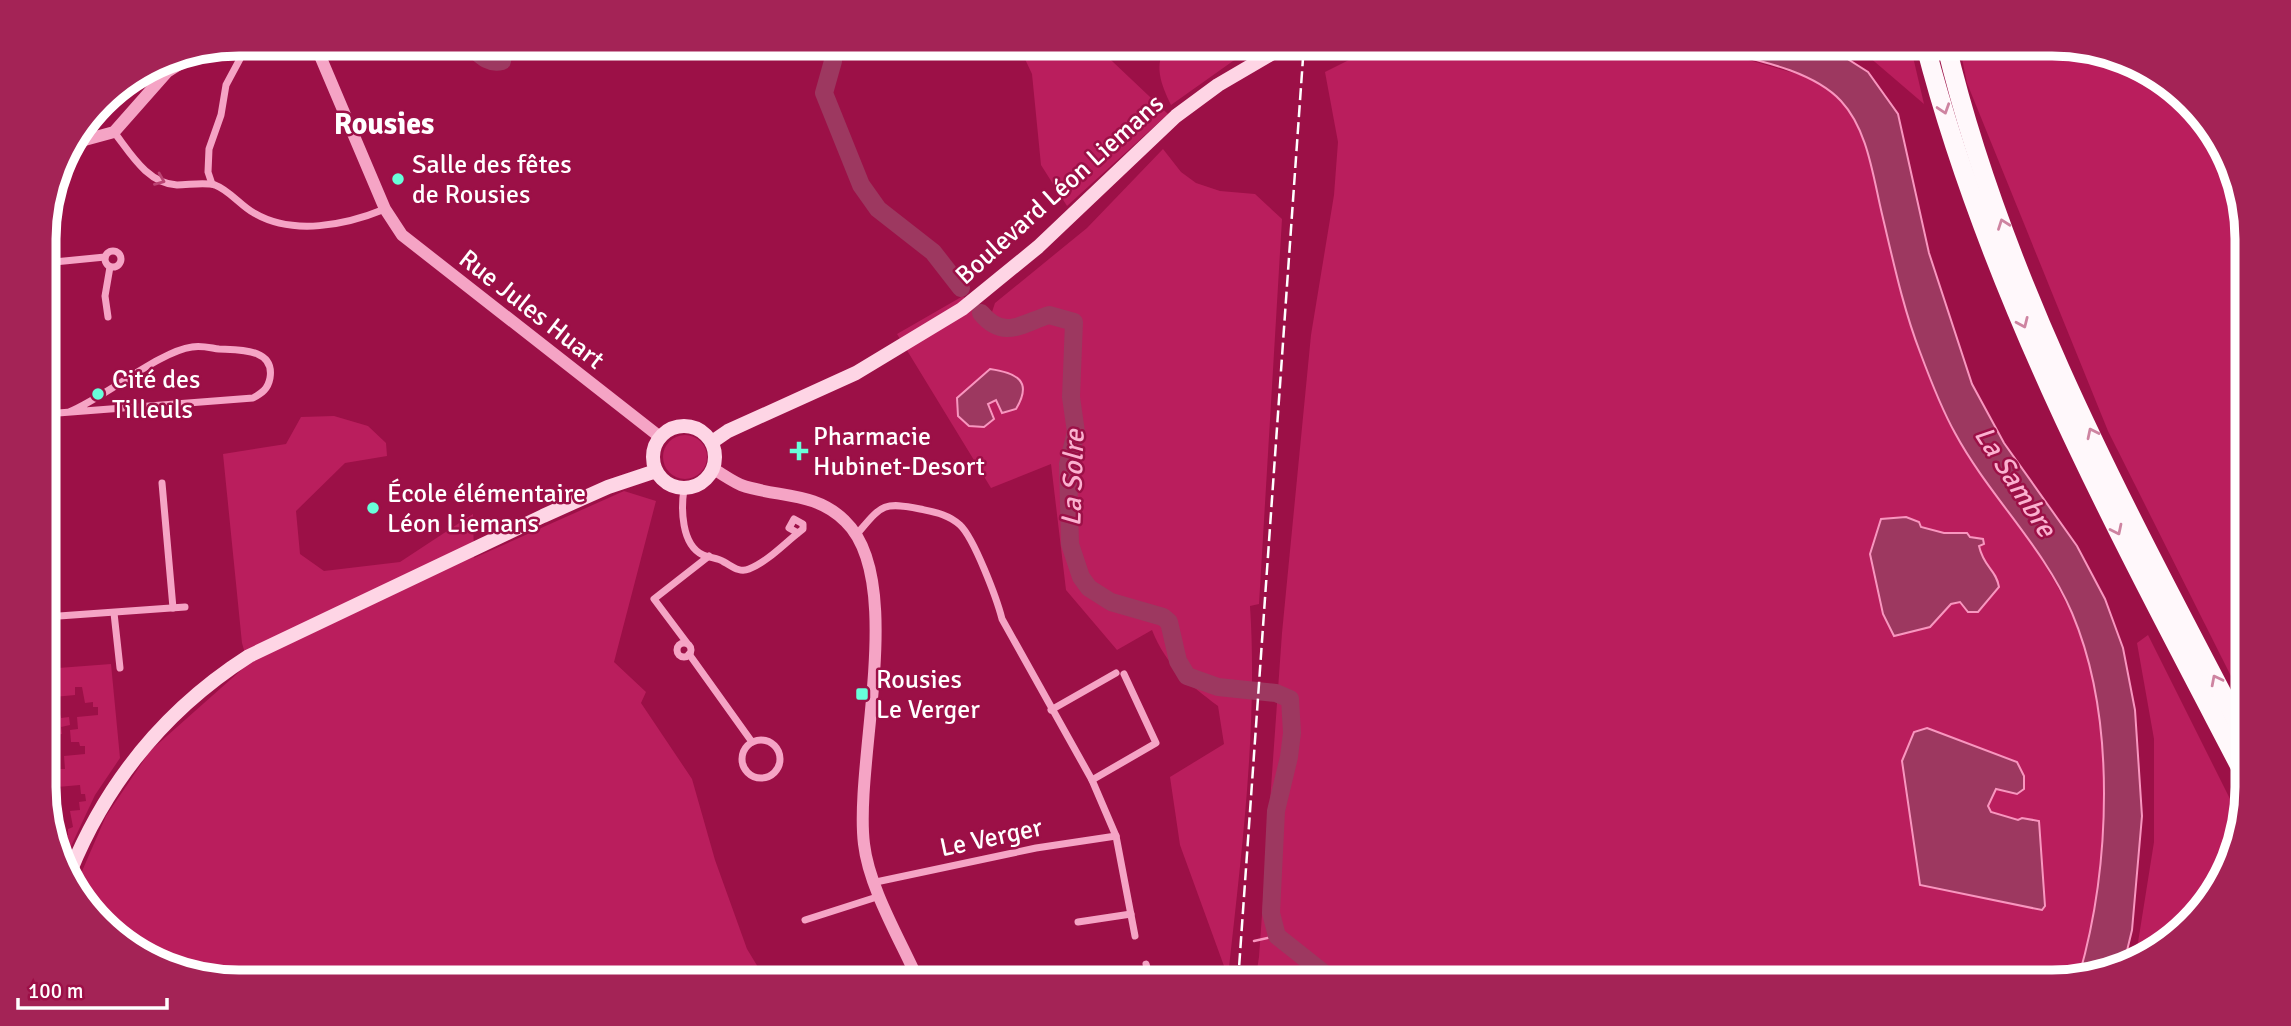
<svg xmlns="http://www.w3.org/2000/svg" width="2291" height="1026" viewBox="0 0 2291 1026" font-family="Signika,sans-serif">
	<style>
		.green { fill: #ba1e5d }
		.water { fill: #9d3860; stroke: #f896bf; stroke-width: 2 }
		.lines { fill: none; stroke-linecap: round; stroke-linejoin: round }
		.stream { stroke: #f896bf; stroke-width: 2.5 }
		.river { stroke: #9d3860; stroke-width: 18 }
		.minor { stroke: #f5a4c5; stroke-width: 7 }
		.tertiary { stroke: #f5a4c5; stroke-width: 12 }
		.secondary { stroke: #fed5e5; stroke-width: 14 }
		.trunk { stroke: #fff8fb; stroke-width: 19 }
		.rail { stroke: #fff; stroke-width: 2.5; stroke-dasharray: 12 5; stroke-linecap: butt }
		.oneway { stroke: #ce84a1 }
		.oneway2 { stroke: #bb4473 }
		.poi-dot { fill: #68ffda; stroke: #9c1047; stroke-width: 2.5 }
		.labels { text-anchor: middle; stroke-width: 5; stroke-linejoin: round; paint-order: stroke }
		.poi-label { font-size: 26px; fill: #fff; stroke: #9c1047; text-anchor: start }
		.street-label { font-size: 26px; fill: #fff; stroke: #9c1047 }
		.water-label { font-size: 28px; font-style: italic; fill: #fbb1d0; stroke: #9c1047 }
		.quarter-label { font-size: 30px; font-weight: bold; fill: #fff; stroke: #9c1047 }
		.rim { fill: none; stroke: #fff; stroke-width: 9 }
	</style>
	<rect width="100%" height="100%" fill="#9c1047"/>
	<g class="green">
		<path d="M1018 44H1094L1168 114 1067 206 1041 165 1032 74Z"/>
		<path d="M1167 44H1213L1221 48 1223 44H1265L1233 61 1171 105C1161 84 1153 65 1167 44Z"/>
		<path d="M1381 44H1693L1804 76C1819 82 1836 93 1846 107 1869 141 1875 182 1884 222 1894 265 1904 307 1919 349 1928 376 1941 406 1954 432 1963 450 1978 467 1990 484 2030 542 2076 602 2092 673 2113 768 2106 884 2079 976L2065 982H1255L1259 957 1282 633 1311 335 1334 195 1338 142 1325 72Z"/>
		<path d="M1854 44H1910L1924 104Z"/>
		<path d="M1959 44H2052L2126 58 2207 120 2246 213 2247 708 2108 431 1967 83Z"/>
		<path d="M1163 149 1181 172 1196 183 1220 191 1255 194 1282 219 1259 604 1250 606C1258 728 1241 856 1228 977L1180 845 1170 777 1224 744 1218 706C1188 684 1166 665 1152 630L1117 650 1066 590 1051 464 991 488 897 334 963 296 987 327 995 303 1087 228Z"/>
		<path d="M334 416 368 426 386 443 387 456 345 463 296 511 300 554 324 571 400 562 473 514 474 558 624 491 656 501 614 662 646 692 641 703 692 779 715 860 747 949 767 982H239L165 968 84 906 76 885 106 816 150 751 248 664 242 643 223 454 286 444 301 417Z"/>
		<circle cx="685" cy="457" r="22"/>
		<path d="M2148 635 2241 821 2233 861 2171 942 2136 955 2154 842V739L2137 643Z"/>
		<path d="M111 664 120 758 95 795 65 859 55 837 68 835V829L73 827 70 811 80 810 79 802 86 801 85 794H81L80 785 46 788 45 796V759L55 758 56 769H65L64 756 85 754V746H80L79 742H71L70 730 78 729 77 717 98 715V707H93V702L85 703 82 687H75V695L54 697 55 706 60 708 45 710V669Z"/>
		<path d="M60 714 61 718 69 717 70 725 61 727 62 734 45 736V716Z"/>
	</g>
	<g class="water">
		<path d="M1693 44H1824L1868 72 1898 114 1929 253 1972 384 2004 443 2077 546 2105 599 2123 648 2135 710 2142 816 2132 930 2125 959 2079 976C2110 868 2117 719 2072 613 2044 547 1989 496 1955 433 1941 408 1930 379 1920 352 1903 308 1893 260 1882 214 1873 177 1868 130 1841 101 1809 66 1738 57 1693 44Z"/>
		<path d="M990 369C1017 373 1033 381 1016 409L1002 413 996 400 988 404 994 419 984 427 969 426 958 416 957 398Z"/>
		<path d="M1906 517 1919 522 1921 527 1944 533H1967L1970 537 1983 539 1984 544 1979 546C1984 568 1996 569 1999 587L1978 612H1968L1960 602 1951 604 1930 627 1894 636 1883 614 1870 554 1881 519Z"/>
		<path d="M1927 728 2017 762 2024 776V789L2017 794 1996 789 1988 806 1991 812 2018 820 2022 818 2039 821 2045 906 2042 910 1920 885 1902 761 1914 732Z"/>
	</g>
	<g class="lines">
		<path class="stream" d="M1254 941 1277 936"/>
		<g class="river">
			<path d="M468 44C479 53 487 65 502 61L505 44"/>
			<path d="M824 44 831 51 833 61 824 93 861 185 878 209 933 252 961 288"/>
			<path d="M981 313C1004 341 1023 323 1049 315L1074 322 1071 397 1076 432 1068 464 1070 544 1081 577 1089 588 1111 602 1163 617 1169 622 1178 661 1187 676 1218 687 1276 693 1290 699 1292 733 1289 757 1276 811 1271 913 1277 936 1335 982"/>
		</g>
		<g class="minor">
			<path d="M114 132C131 154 147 183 177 185 189 185 204 182 215 185 229 190 241 206 254 213 293 236 346 225 385 209"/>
			<path d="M212 184 208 172 209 149 221 115 226 85 248 44"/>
			<circle cx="113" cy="259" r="8"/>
			<path d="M44 263 105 257"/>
			<path d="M108 317 105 296 110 267"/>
			<path d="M45 414 253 398C262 393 268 389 270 378 275 348 239 350 219 349 211 348 201 345 192 347 160 351 104 398 69 412"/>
			<path d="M2237 442 2246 492"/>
			<path d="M162 483 173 608"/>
			<path d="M684 489C681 508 681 545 703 555 710 558 718 558 724 562 732 566 739 573 749 569 767 562 784 544 798 533L803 529V524L794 519 789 528 798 533"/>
			<path d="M857 534C881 506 882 501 920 509 934 512 948 514 960 525 974 538 997 599 1002 619L1092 780 1116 836 1036 848 876 882"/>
			<path d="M114 613 120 668"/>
			<path d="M45 617 185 607"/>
			<path d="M687 643 654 599 709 556"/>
			<circle cx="684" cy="650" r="7"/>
			<path d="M689 654 752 742"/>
			<path d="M1051 710 1116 673"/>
			<circle cx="761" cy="759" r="19"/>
			<path d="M1092 780 1156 743 1124 674"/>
			<path d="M1116 836 1135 936"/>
			<path d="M805 920 880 896"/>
			<path d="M1078 922 1131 914"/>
			<path d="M1146 964 1151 982"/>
			<path d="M926 982 935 979 939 982"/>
		</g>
		<g class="tertiary">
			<path d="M315 44 385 209 402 235 660 437"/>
			<path d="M70 144 114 132 167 72 200 51"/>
			<path d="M714 469C723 475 732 481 741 485 778 498 815 491 845 521 907 580 854 762 864 844 869 888 901 941 919 982"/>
		</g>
		<g class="secondary">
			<circle cx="684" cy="457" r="31"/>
			<path d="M712 442 728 431 856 373 962 309 1038 247 1176 116 1218 85 1288 44"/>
			<path d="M70 872C107 781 166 709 249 656L543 516 608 487 656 471"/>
		</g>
		<g class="trunk">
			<path d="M1925 44C1992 304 2124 544 2247 780"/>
			<path d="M1946 44C2005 291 2131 518 2247 741"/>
		</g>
		<path class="rail" d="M1238 982 1304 44"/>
	</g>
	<defs><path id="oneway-chevron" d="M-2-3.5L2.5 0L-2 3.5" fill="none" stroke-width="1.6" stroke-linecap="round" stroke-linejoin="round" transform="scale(1.75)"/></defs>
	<g class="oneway">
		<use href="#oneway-chevron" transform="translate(1944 109) rotate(72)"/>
		<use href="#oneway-chevron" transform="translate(2003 224) rotate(-110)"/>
		<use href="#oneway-chevron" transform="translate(2023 323) rotate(66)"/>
		<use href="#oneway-chevron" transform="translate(2092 433) rotate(-116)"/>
		<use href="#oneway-chevron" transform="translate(2117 530) rotate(64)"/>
		<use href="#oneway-chevron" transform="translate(2216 680) rotate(-117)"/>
	</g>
	<use class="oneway2" href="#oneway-chevron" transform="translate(160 180) rotate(22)"/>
	<g class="poi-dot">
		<circle cx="398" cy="179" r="7"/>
		<circle cx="98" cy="394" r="7"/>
		<path d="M795.5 440.5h7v7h7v7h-7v7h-7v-7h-7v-7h7z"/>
		<circle cx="373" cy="508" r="7"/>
		<rect x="855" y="687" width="14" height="14" rx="3.5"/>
	</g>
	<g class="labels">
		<g class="poi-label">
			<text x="412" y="173">Salle des fêtes<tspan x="412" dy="30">de Rousies</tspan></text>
			<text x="112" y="388">Cité des<tspan x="112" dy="30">Tilleuls</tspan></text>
			<text x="813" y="445">Pharmacie<tspan x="813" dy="30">Hubinet-Desort</tspan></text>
			<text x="387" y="502">École élémentaire<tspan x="387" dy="30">Léon Liemans</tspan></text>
			<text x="876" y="688">Rousies<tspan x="876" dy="30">Le Verger</tspan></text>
		</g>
		<g class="street-label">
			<text transform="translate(1059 189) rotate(-42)" y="9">Boulevard Léon Liemans</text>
			<text transform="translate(532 309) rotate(38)" y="9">Rue Jules Huart</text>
			<text transform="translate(991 837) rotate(-12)" y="9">Le Verger</text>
		</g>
		<g class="water-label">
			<text transform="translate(1072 478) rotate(-88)" y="10">La Solre</text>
			<text transform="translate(2016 481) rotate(57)" y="10">La Sambre</text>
		</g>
		<g class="quarter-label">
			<text x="384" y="134">Rousies</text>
		</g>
	</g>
	<path d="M0 0H2291V1026H0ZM239 56H2052A183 183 0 0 1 2235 239V787A183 183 0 0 1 2052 970H239A183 183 0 0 1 56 787V239A183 183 0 0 1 239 56Z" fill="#a42356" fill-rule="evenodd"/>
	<path class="rim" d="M239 56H2052A183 183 0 0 1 2235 239V787A183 183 0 0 1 2052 970H239A183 183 0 0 1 56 787V239A183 183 0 0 1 239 56Z"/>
	<path d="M18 998v10h149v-10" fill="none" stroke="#ffffff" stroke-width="3.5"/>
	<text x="28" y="998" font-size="21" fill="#ffffff" stroke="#9c1047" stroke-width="5" paint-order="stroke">100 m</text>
</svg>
